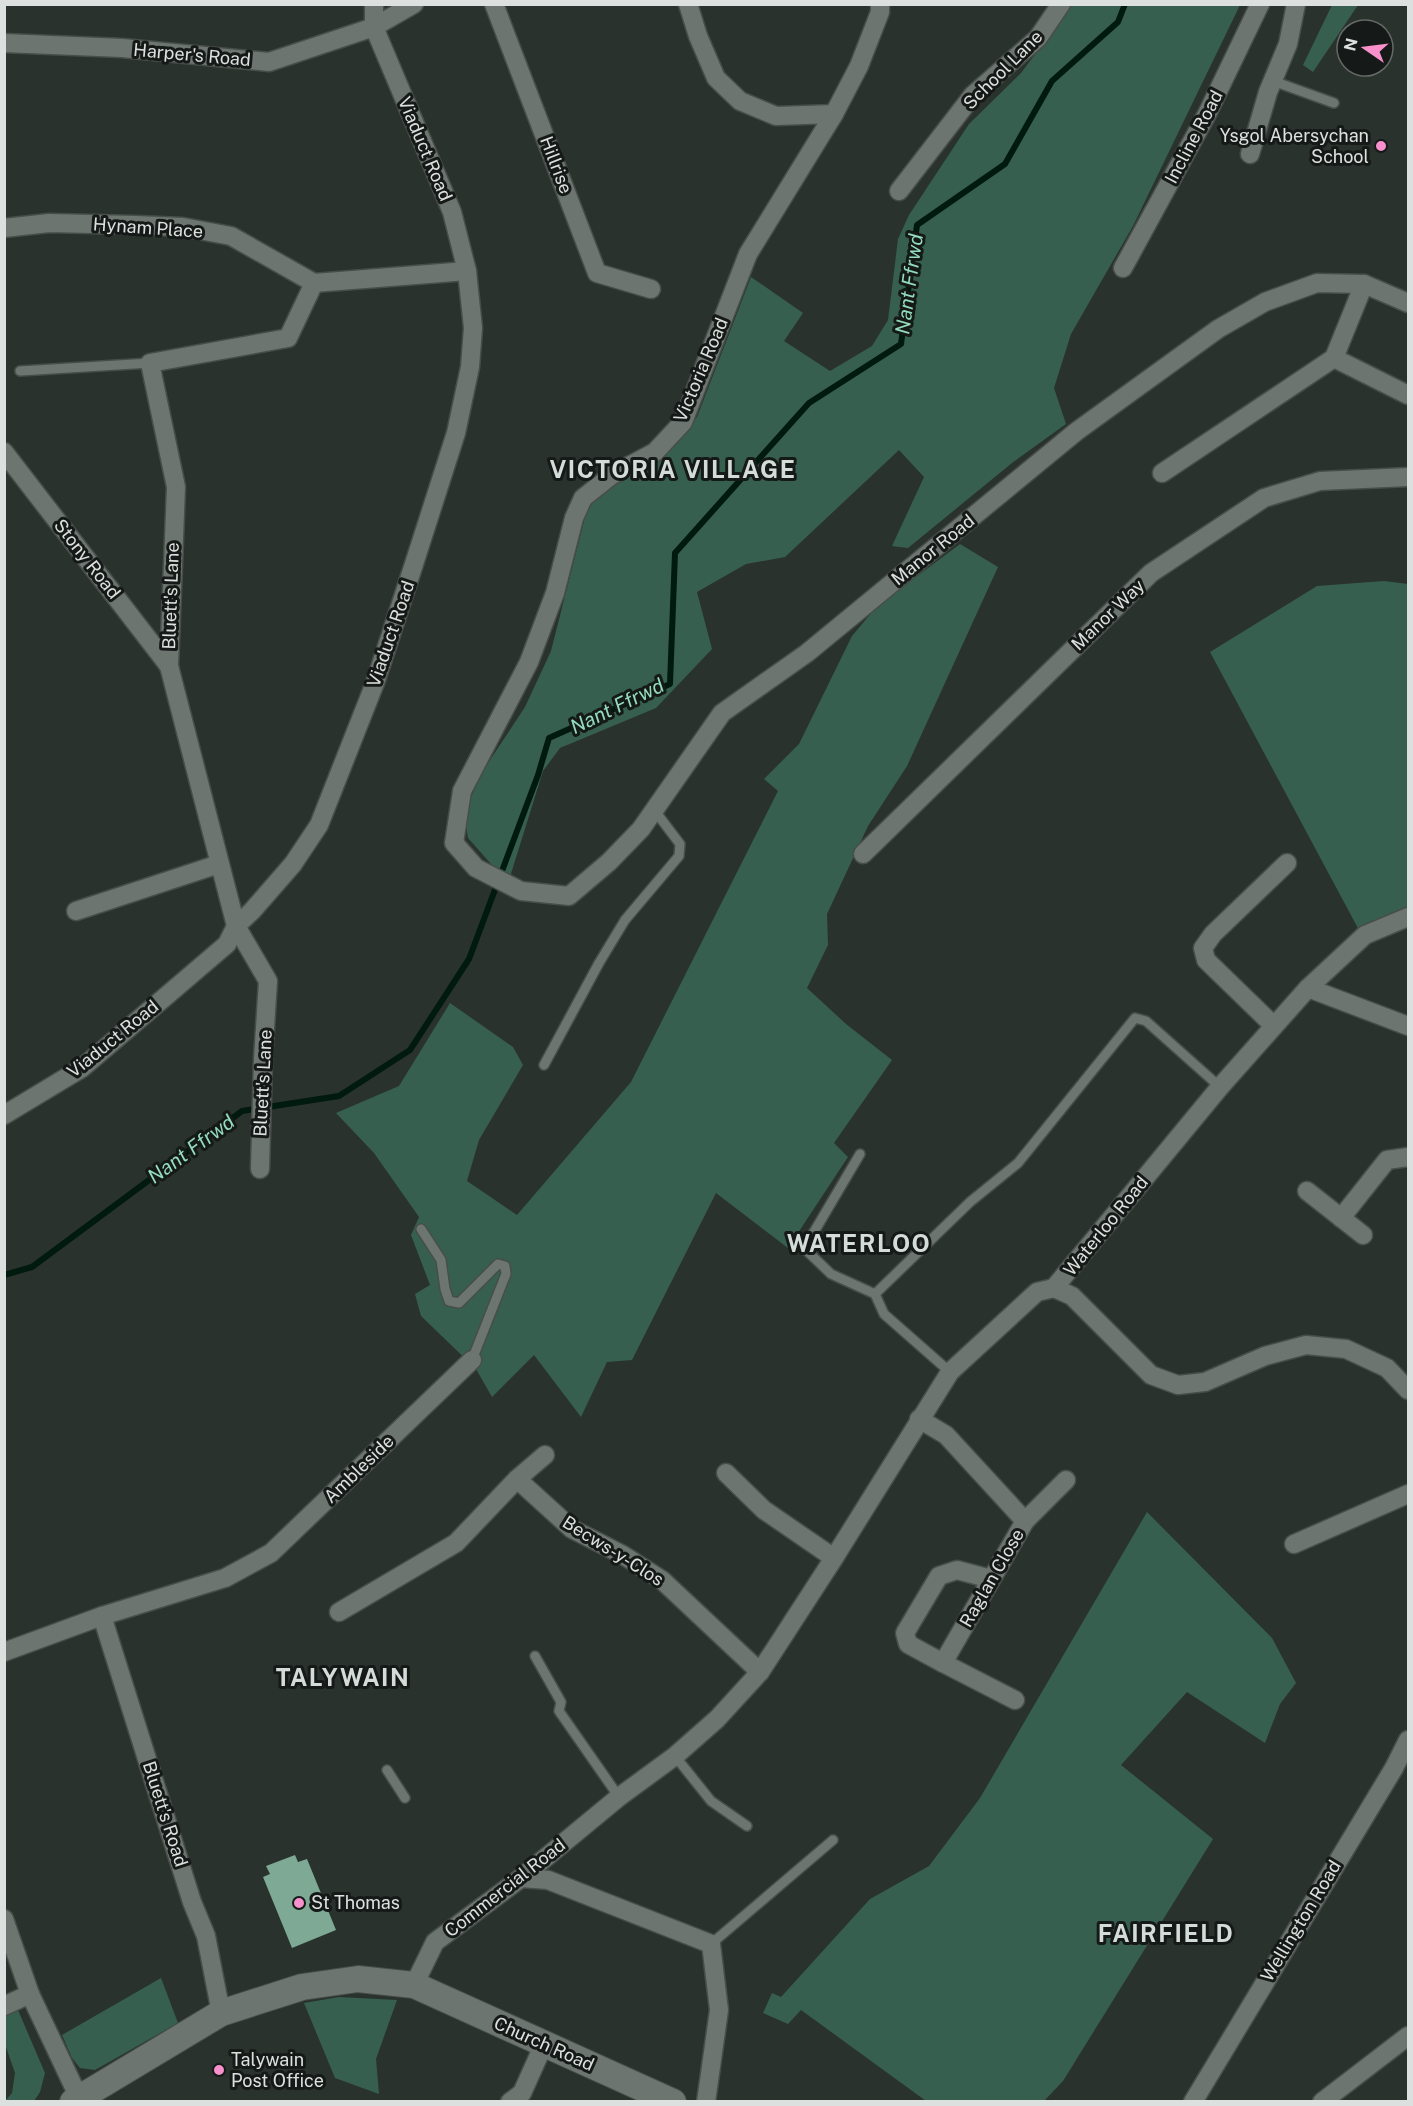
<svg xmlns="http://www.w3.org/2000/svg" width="1413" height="2106" viewBox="0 0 1413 2106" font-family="'Public Sans',sans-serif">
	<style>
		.green { fill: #375f4f }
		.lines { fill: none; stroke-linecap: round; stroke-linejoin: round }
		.stream { stroke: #001a0f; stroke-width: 6 }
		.building { fill: #7da995 }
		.lane-casing { stroke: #474e4a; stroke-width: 12 }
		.street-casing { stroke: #474e4a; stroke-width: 21 }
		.secondary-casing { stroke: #474e4a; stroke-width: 28 }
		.lane { stroke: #6d7571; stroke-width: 9 }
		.street { stroke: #6d7571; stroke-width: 18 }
		.secondary { stroke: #6d7571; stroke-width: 26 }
		.poi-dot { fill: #f890cb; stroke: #151917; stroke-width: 2 }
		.labels { text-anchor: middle; stroke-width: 6; stroke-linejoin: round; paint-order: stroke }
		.street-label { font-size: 18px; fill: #dce1df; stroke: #151917 }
		.poi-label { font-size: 18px; fill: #dce1df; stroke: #151917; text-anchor: start }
		.water-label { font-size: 20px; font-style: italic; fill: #93dcbd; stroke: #151917 }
		.district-label { font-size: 24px; font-weight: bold; letter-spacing: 1.5px; fill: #d3dcd8; stroke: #151917 }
	</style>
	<rect width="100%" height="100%" fill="#2a322e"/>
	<g class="green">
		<path d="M1072 5H1240L1133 226 1071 334 1054 388 1066 424 1012 463 908 548 892 546 924 477 899 450 785 557 746 564 697 592 712 649 656 708 560 748 543 771 509 880 491 864 468 838 464 812 484 769 525 707 551 651 585 517 597 494 654 459 697 417 751 277 803 313 784 341 830 371 872 346 888 320 898 239 909 215 969 124 1021 73Z"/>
		<path d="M1332 5H1358L1313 72 1303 65Z"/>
		<path d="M960 544 998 567 907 766 868 826 827 914 828 945 807 988 846 1024 892 1060 834 1143 848 1157 788 1248 716 1193 632 1360 607 1362 581 1417 534 1355 492 1397 476 1369 421 1316 415 1294 430 1285 411 1235 419 1217 374 1153 336 1113 399 1086 450 1003 513 1047 523 1065 479 1140 467 1181 517 1215 631 1082 778 791 764 779 799 744 852 636 877 606Z"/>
		<path d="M1384 581 1408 584V908L1394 913 1360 932 1210 652 1317 586Z"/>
		<path d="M1147 1512 1272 1638 1296 1683 1280 1704 1265 1743 1187 1692 1121 1765 1213 1839 1063 2081 1044 2101H926L801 2010 788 2024 763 2013 772 1993 781 1997 870 1899 929 1866 980 1798Z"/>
		<path d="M161 1978 178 2023 95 2070 80 2068 72 2058 62 2035Z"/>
		<path d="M339 1997 397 2000 376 2059 379 2094 335 2078 304 2003Z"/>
		<path d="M18 2010 45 2073 40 2092 34 2101H5L12 2093 15 2073 5 2044V2015Z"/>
	</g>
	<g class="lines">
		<path class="stream" d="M4 1275 32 1267 242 1111 339 1096 410 1050 469 959 538 775 549 738 670 684 675 553 809 403 901 344 917 225 1005 164 1052 81 1118 22 1125 4"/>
	</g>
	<path class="building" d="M295 1855 298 1862 307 1859 336 1930 292 1948 263 1877 270 1874 266 1866Z"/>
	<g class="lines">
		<g class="lane-casing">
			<g id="lane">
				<path d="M1273 81 1334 103"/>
				<path d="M20 371 150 363"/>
				<path d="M544 1065 599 963 625 920 679 856 680 844 655 811"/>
				<path d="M860 1154 811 1237 807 1251 831 1274 875 1294"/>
				<path d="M421 1229 441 1260 445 1289 449 1301 459 1303 498 1264 505 1266 506 1274 472 1360"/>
				<path d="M950 1372 884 1314 875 1294 970 1202 1018 1163 1135 1018 1146 1021 1220 1087"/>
				<path d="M535 1656 561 1702 559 1711 619 1797"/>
				<path d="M675 1756 711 1801 747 1826"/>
				<path d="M387 1770 405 1798"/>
				<path d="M711 1944 833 1840"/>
			</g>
		</g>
		<g class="street-casing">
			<g id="street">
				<path d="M494 4 597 273 651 289"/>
				<path d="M688 4 698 36 716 78 740 101 776 116 834 114"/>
				<path d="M880 4V12L859 66 834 114 748 254 683 422 655 452 612 475 583 498 574 518 555 593 529 662 462 791 454 843 476 868 521 891 569 896 609 862 641 829 722 713 807 653 1077 431 1218 329 1265 302 1317 283 1364 284 1408 303"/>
				<path d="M4 43 122 48 269 62 374 27 414 4"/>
				<path d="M1250 154 1268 92 1288 44 1296 4"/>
				<path d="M899 191 973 95 1038 38 1061 4"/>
				<path d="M4 228 49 223 135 225 183 227 231 236 314 283"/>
				<path d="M1123 268 1207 114 1260 4"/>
				<path d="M1334 358 1408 395"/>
				<path d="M4 452 169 666"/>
				<path d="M1162 473 1334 358 1364 284"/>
				<path d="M863 854 1151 573 1264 498 1320 481 1408 477"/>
				<path d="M76 911 219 864"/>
				<path d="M1308 988 1408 1026"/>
				<path d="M1274 1026 1206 960 1203 948 1213 934 1287 863"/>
				<path d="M4 1115 82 1068 227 944 236 926 252 911 293 864 319 825 375 683 414 564 456 433 470 367 473 328 467 271 452 212 374 27V4"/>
				<path d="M260 1169 263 1059 268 981 236 926 169 666 176 487 150 363 288 338 314 283 467 271"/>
				<path d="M1307 1191 1363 1235"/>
				<path d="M1341 1218 1387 1160 1408 1157"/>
				<path d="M1054 1288 1072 1296 1151 1375 1178 1385 1205 1382 1265 1356 1306 1345 1346 1349 1387 1368 1408 1390"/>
				<path d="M919 1419 946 1435 1025 1521 943 1663 1015 1700"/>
				<path d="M726 1473 764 1510 834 1558"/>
				<path d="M517 1479 572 1529 623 1555 662 1580 760 1672"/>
				<path d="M1025 1521 1066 1480"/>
				<path d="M1294 1544 1408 1494"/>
				<path d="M339 1612 456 1543 517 1479 545 1455"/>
				<path d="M102 1616 192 1902 206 1936 221 2013"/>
				<path d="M4 1652 102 1616 225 1578 271 1553 472 1360"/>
				<path d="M943 1663 908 1644 905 1633 939 1576 957 1570 991 1579"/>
				<path d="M521 1878 548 1880 711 1944 719 2010 706 2102"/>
				<path d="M4 1919 30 1994 79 2098"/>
				<path d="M414 1985 435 1942 521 1878 619 1797 675 1756 717 1719 760 1672 834 1558 950 1372 1037 1292 1054 1288 1220 1087 1308 988 1365 935 1408 917"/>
				<path d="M4 2006 30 1994"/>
				<path d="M510 2102 522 2093 544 2044"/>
				<path d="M1193 2102 1394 1768 1408 1740"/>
				<path d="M1322 2102 1408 2036"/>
			</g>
		</g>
		<g class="secondary-casing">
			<path id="secondary" d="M73 2102 221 2013 302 1987 358 1979 414 1985 673 2102"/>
		</g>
		<use href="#lane" class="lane"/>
		<use href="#street" class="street"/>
		<use href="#secondary" class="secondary"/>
	</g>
	<g class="poi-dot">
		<circle cx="1381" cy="146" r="6"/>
		<circle cx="299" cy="1903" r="6"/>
		<circle cx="219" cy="2070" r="6"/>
	</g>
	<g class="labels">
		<g class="street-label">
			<text transform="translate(192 55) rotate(5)" y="6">Harper's Road</text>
			<text transform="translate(1003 70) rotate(-45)" y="6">School Lane</text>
			<text transform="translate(1194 137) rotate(-62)" y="6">Incline Road</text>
			<text transform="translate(425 149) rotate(67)" y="6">Viaduct Road</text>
			<text transform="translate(556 165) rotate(69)" y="6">Hillrise</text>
			<text transform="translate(148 228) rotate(4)" y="6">Hynam Place</text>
			<text transform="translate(701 370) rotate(-67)" y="6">Victoria Road</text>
			<text transform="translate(933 550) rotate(-39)" y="6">Manor Road</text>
			<text transform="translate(87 559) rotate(52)" y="6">Stony Road</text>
			<text transform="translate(171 596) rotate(-88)" y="6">Bluett's Lane</text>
			<text transform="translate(1108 615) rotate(-44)" y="6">Manor Way</text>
			<text transform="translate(391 634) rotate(-71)" y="6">Viaduct Road</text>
			<text transform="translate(113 1039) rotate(-39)" y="6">Viaduct Road</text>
			<text transform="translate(263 1083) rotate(-87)" y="6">Bluett's Lane</text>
			<text transform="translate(1106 1226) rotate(-51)" y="6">Waterloo Road</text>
			<text transform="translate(359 1469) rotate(-44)" y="6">Ambleside</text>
			<text transform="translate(613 1551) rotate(32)" y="6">Becws-y-Clos</text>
			<text transform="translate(992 1578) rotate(-60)" y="6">Raglan Close</text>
			<text transform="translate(165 1814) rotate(72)" y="6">Bluett's Road</text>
			<text transform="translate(505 1888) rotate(-38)" y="6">Commercial Road</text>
			<text transform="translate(1301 1921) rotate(-59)" y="6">Wellington Road</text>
			<text transform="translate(544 2044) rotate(24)" y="6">Church Road</text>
		</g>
		<g class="poi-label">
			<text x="1369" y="142" text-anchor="end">Ysgol Abersychan<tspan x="1369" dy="21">School</tspan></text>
			<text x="311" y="1909">St Thomas</text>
			<text x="231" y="2066">Talywain<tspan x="231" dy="21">Post Office</tspan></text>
		</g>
		<g class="water-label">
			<text transform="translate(909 284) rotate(-82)" y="7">Nant Ffrwd</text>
			<text transform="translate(617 706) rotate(-26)" y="7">Nant Ffrwd</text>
			<text transform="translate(191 1149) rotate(-36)" y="7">Nant Ffrwd</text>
		</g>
		<g class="district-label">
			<text x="673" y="478">VICTORIA VILLAGE</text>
			<text x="859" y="1252">WATERLOO</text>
			<text x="343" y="1686">TALYWAIN</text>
			<text x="1166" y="1942">FAIRFIELD</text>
		</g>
	</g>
	<rect width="1413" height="2106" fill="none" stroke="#dce1df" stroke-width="12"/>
	<g transform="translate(1365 48) rotate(284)"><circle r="28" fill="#151917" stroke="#656967" stroke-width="1.5"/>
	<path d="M0-4.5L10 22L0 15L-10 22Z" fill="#f890cb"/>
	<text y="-9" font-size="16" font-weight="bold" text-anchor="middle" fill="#dce1df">N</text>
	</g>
</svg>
